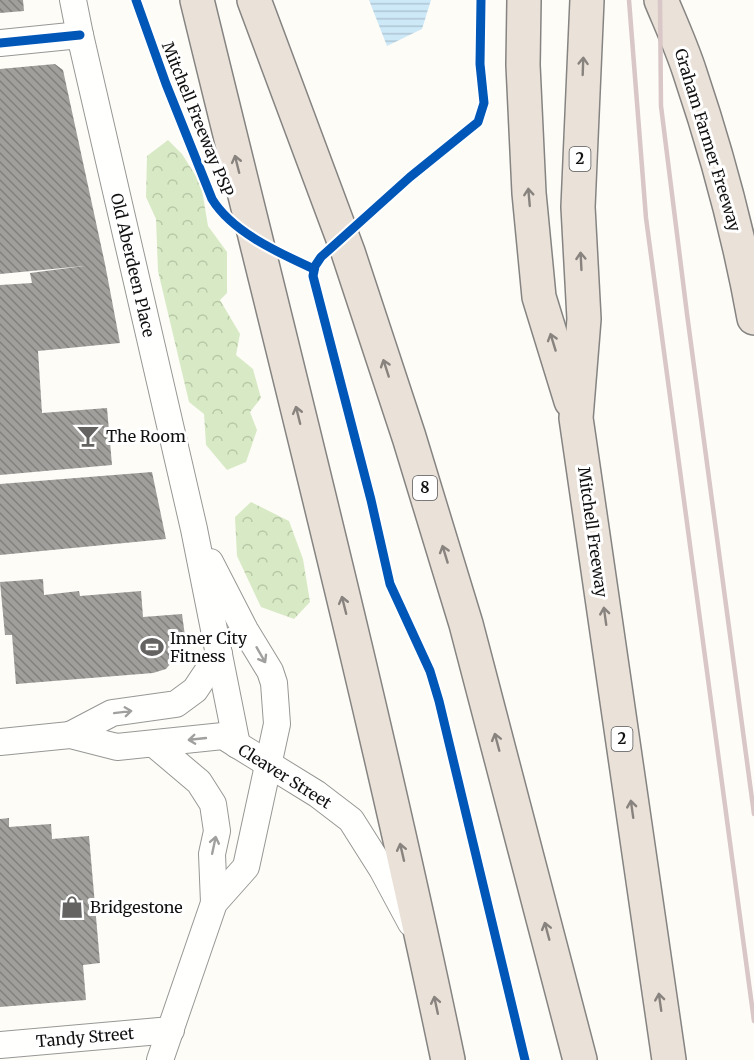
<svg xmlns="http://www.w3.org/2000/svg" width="754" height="1060" viewBox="0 0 754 1060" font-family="Merriweather,serif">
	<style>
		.forest { fill: url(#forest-crowns) }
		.water { fill: url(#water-rules) }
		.building { fill: url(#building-back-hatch) }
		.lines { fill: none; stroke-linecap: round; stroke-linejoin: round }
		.street-casing { stroke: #979795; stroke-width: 28 }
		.highway-casing { stroke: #858482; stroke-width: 36 }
		.street { stroke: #fffffe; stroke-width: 26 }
		.highway { stroke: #eae1d8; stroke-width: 33 }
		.rail { stroke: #d9c6c7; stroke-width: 4.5 }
		.cycleway-casing { stroke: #fff; stroke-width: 13 }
		.cycleway { stroke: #0057b8; stroke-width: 9 }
		.oneway { stroke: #88837e }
		.oneway2 { stroke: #a0a09f }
		.labels { text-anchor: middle; stroke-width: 6; stroke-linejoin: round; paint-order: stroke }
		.shield { fill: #fff; stroke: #585858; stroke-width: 1.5 }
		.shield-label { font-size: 15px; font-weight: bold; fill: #111 }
		.street-label { font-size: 16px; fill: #111; stroke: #fff }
		.poi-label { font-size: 16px; fill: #111; stroke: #fff; text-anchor: start }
	</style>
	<defs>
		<pattern id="forest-crowns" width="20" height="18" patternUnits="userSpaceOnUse" patternTransform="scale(1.5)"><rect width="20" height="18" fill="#d8eac5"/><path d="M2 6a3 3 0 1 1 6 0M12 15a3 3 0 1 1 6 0" fill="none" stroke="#b8c8a8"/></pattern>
		<pattern id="water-rules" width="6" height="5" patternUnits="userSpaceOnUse" patternTransform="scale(1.5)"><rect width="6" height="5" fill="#cde8f7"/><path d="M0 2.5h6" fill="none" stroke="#afc6d3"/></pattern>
		<pattern id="building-back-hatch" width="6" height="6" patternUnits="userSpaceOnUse" patternTransform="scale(1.5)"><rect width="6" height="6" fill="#a19f9c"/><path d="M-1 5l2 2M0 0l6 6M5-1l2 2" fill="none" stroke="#82807e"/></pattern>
	</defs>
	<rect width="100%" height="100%" fill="#fdfcf7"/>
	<g class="forest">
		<path d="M168 140 182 154 201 184 208 226 227 252V293L220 300 240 334 236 355 253 369 261 398 250 412 257 430 246 462 227 470 206 445 204 414 189 402 158 271 156 219 146 197 147 156Z"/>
		<path d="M251 502 289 521 303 559 310 602 294 619 261 607 237 556 235 517Z"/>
	</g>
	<path class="water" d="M369 0H431L422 29 387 46Z"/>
	<g class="building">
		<path d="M0 0H23L24 11 0 13Z"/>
		<path d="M55 64 63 70 105 264 120 343 38 351 42 413 107 408 112 465 0 475V285L32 283 30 273 84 266 0 274V69Z"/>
		<path d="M152 472 166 539 0 555V484Z"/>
		<path d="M43 579 44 595 79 591 80 596 141 591 143 617 182 614 185 636 179 653 166 669 153 673 16 684 12 635H5L0 582Z"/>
		<path d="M9 818V827L51 824 52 839 89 836 100 963 83 965 86 1000 0 1007V819Z"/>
	</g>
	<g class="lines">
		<g class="street-casing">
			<g id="street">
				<path d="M73 0 80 35 194 529 237 745"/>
				<path d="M0 43 80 35"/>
				<path d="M70 735 112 713 176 704 195 690 219 654"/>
				<path d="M0 742 70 735 117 747 223 736 317 794 351 820 382 869 411 923"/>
				<path d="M154 744 199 782 213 804 217 831 212 854 214 903"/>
				<path d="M0 1045 171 1030"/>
				<path d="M160 1060 214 903 246 867 277 724 274 683 270 671 245 630 210 562"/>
			</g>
		</g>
		<g class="highway-casing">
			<g id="highway">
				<path d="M197 0C283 353 374 705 448 1060"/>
				<path d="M254 0 348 252 409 437 466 624 580 1060"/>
				<path d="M524 0 523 65 529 193 539 297 571 401"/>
				<path d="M587 0 578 207 584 319 576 418 669 1060"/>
				<path d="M661 0C671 24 682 48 690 73 717 153 739 235 754 318"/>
			</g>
		</g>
		<use href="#street" class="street"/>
		<use href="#highway" class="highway"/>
		<g class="rail">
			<path d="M629 0 646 218 754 1021"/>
			<path d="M660 0 661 106 687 314 754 814"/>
		</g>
		<g class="cycleway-casing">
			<g id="cycleway">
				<path d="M136 0 166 84 212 199C232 232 279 253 314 269"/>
				<path d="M481 0 480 64 484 103 478 122 410 177 321 257 315 266 313 276 371 500 390 584 430 671 439 701 525 1060"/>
				<path d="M0 43 80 35"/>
			</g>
		</g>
		<use href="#cycleway" class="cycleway"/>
	</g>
	<defs><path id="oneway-shaft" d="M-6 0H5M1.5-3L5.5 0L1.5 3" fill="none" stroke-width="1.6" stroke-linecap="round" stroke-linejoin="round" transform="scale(1.5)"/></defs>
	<g class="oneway">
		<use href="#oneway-shaft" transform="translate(583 66) rotate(-88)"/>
		<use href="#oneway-shaft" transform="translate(237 164) rotate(-104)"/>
		<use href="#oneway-shaft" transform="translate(529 197) rotate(-95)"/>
		<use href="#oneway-shaft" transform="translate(581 261) rotate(-93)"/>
		<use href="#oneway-shaft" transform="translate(553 342) rotate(-107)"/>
		<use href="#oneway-shaft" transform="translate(386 368) rotate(-108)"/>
		<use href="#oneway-shaft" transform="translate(298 415) rotate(-104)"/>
		<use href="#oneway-shaft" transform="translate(445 554) rotate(-107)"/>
		<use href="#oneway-shaft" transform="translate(344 605) rotate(-104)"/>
		<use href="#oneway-shaft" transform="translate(605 616) rotate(-98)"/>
		<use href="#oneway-shaft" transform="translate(497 742) rotate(-105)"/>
		<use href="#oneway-shaft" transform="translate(632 809) rotate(-98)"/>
		<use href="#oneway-shaft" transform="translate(402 852) rotate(-103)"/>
		<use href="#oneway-shaft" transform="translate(547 931) rotate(-105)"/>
		<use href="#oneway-shaft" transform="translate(660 1002) rotate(-98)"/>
		<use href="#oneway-shaft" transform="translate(436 1005) rotate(-102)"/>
	</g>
	<g class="oneway2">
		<use href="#oneway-shaft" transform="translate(261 655) rotate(60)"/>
		<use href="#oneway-shaft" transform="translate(123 712) rotate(-7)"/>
		<use href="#oneway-shaft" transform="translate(197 739) rotate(174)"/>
		<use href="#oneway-shaft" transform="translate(214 845) rotate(-78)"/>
	</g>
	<defs>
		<g id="bar-bare" transform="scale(1.8)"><path d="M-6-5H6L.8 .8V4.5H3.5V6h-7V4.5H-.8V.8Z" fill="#646362" stroke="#fff" stroke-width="2.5" paint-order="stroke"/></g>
		<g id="stadium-bare" transform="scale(1.8)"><path d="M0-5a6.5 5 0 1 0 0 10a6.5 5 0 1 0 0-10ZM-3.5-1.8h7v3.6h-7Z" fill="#646362" stroke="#fff" stroke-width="2.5" paint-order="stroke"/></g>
		<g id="shop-bare" transform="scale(1.8)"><path d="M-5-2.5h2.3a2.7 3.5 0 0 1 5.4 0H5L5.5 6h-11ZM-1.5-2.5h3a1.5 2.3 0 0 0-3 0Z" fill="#646362" stroke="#fff" stroke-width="2.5" paint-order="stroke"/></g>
	</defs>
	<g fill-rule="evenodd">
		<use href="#bar-bare" x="88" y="436"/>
		<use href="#stadium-bare" x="152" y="647"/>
		<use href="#shop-bare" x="72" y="907"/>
	</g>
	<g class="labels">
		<g class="shield">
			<rect x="569.5" y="147" width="21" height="24" rx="4.5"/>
			<rect x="413" y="476" width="24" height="24" rx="4.5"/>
			<rect x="611.5" y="727" width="21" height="24" rx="4.5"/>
		</g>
		<g class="shield-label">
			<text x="580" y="164">2</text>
			<text x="425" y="493">8</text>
			<text x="622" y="744">2</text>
		</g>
		<g class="street-label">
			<text transform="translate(198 119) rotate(68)" y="6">Mitchell Freeway PSP</text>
			<text transform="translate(708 140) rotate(73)" y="6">Graham Farmer Freeway</text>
			<text transform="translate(133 265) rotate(77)" y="6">Old Aberdeen Place</text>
			<text transform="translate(593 532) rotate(82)" y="6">Mitchell Freeway</text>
			<text transform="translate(285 776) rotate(32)" y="6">Cleaver Street</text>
			<text transform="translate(85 1037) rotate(-5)" y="6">Tandy Street</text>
		</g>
		<g class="poi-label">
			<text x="106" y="442">The Room</text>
			<text x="170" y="644">Inner City<tspan x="170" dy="18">Fitness</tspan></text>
			<text x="90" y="913">Bridgestone</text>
		</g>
	</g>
</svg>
